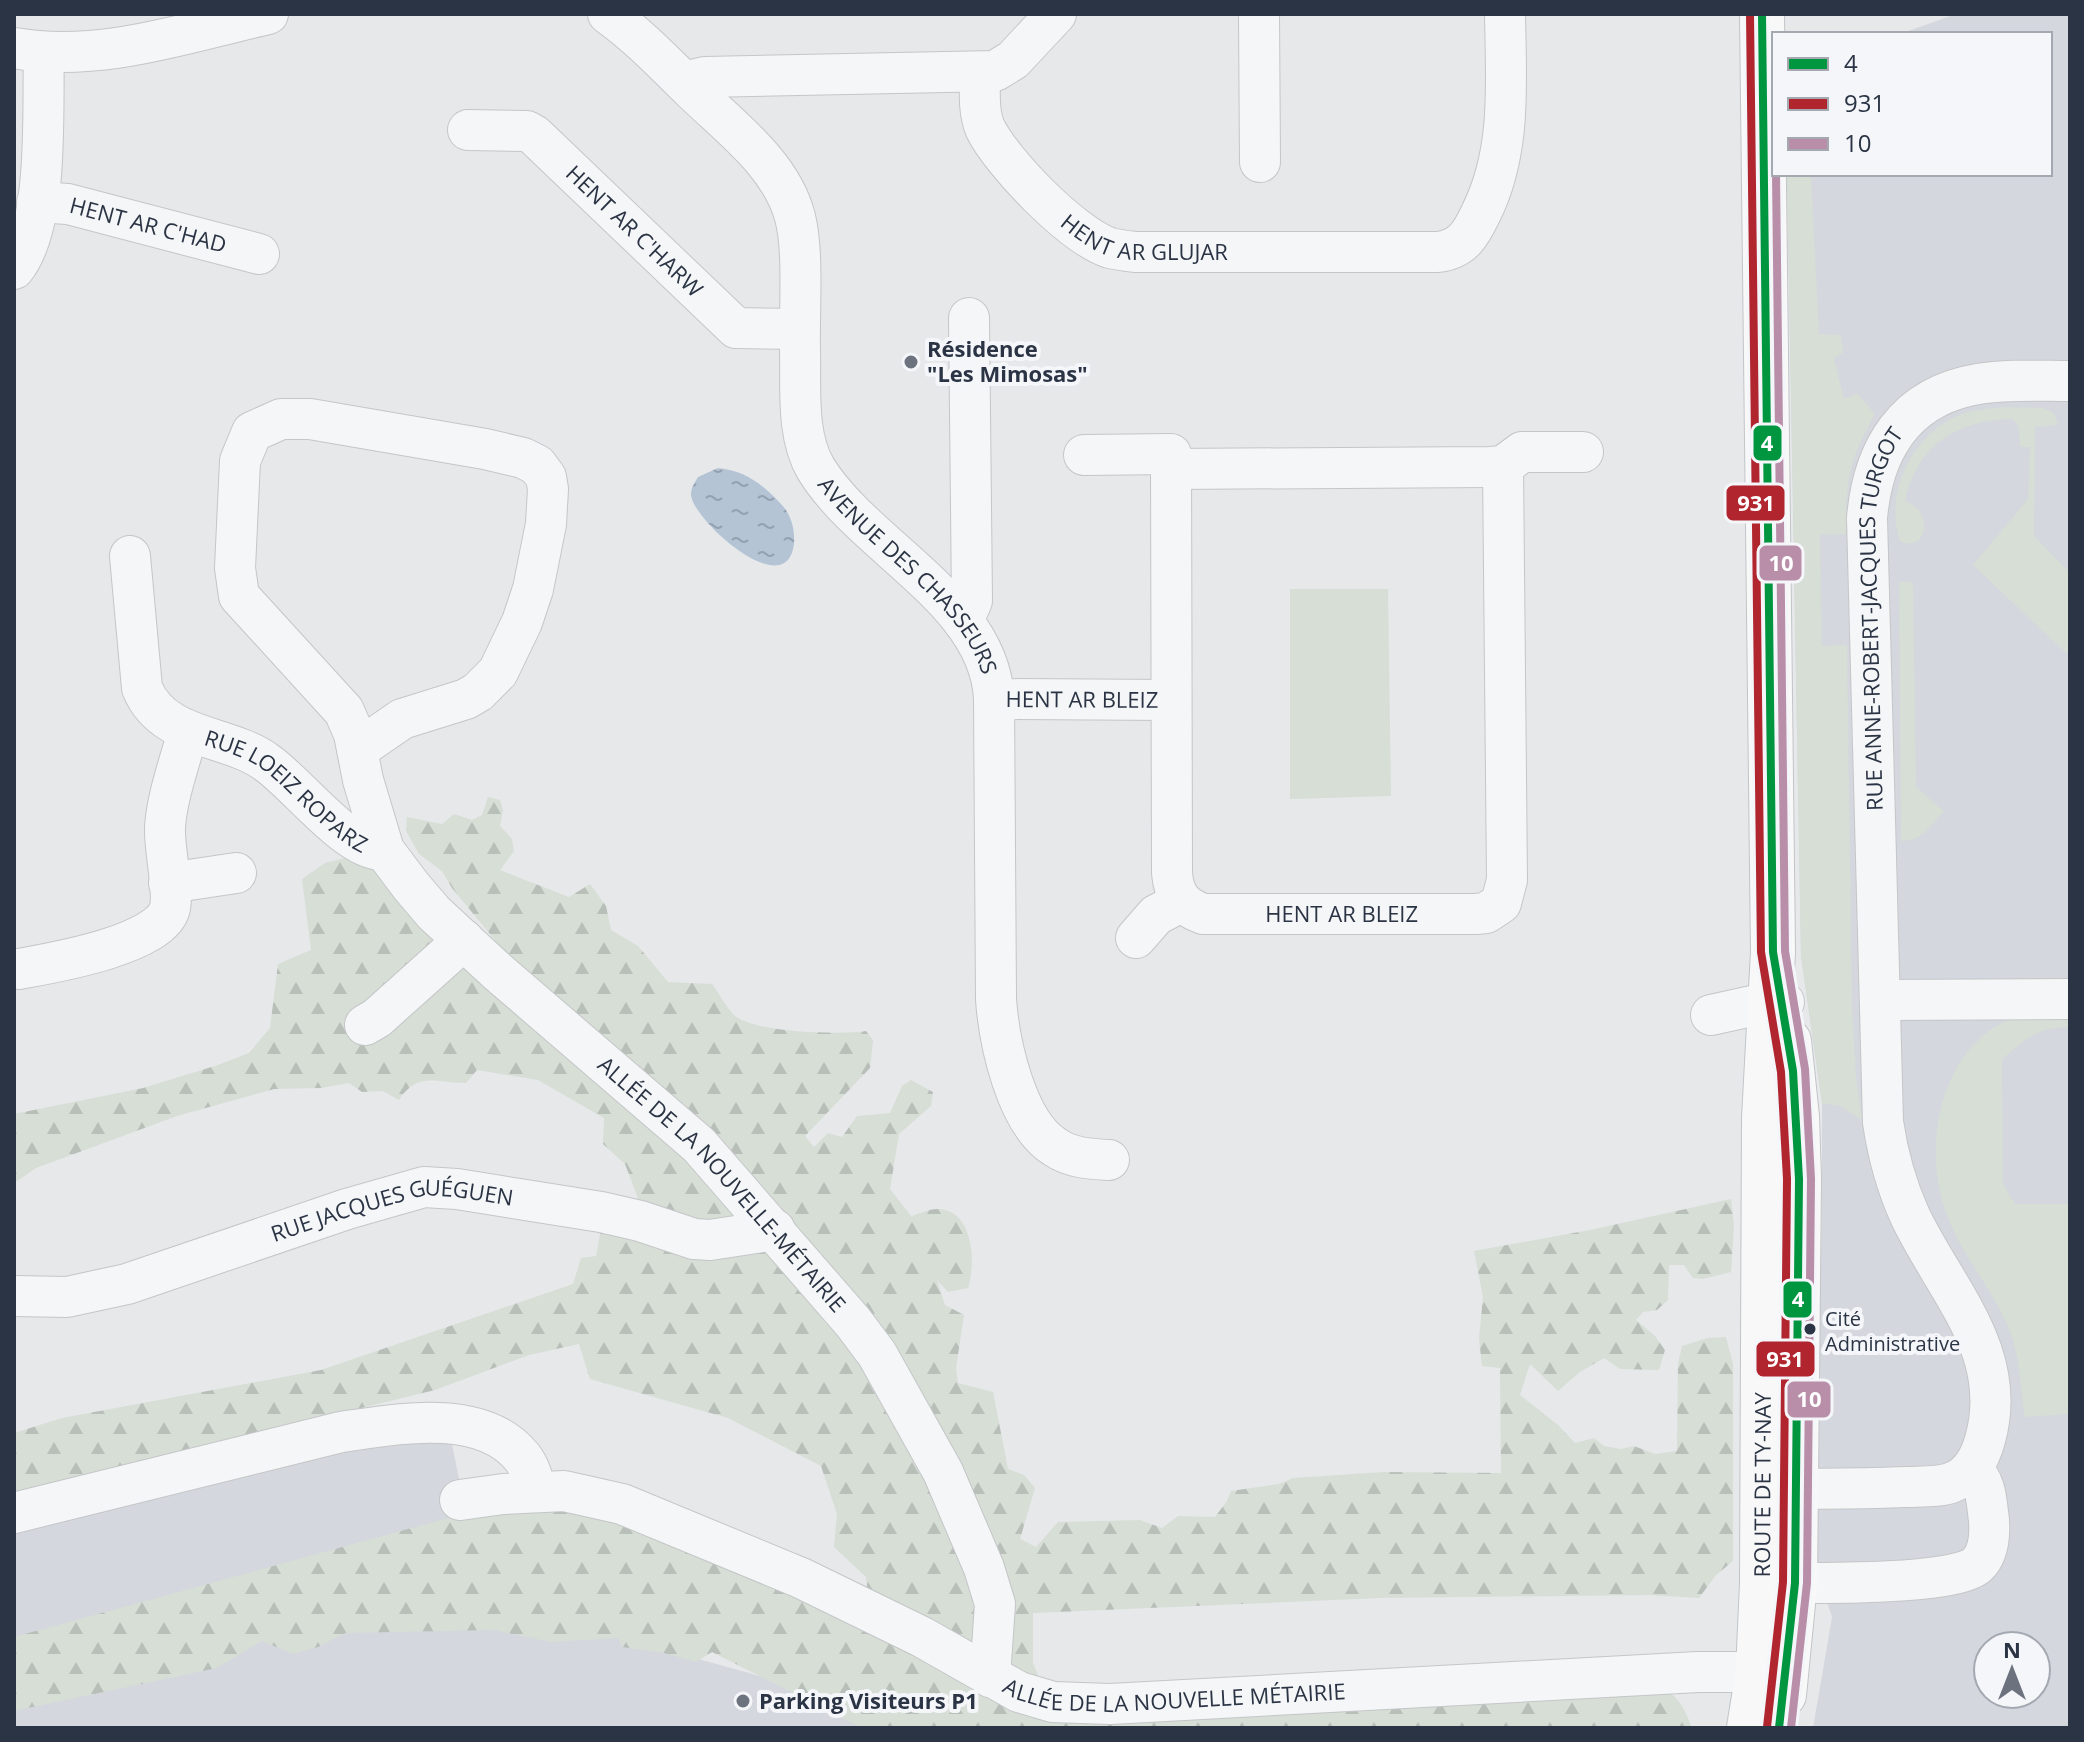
<svg xmlns="http://www.w3.org/2000/svg" width="2084" height="1742" viewBox="0 0 2084 1742" font-family="'Open Sans',sans-serif">
	<style>
		.built { fill: #d4d7dd; fill-rule: evenodd }
		.green { fill: #d6ded6 }
		.forest { fill: url(#forest-firs) }
		.water { fill: url(#water-ripples) }
		.lines { fill: none; stroke-linecap: round; stroke-linejoin: round }
		.minor-casing { stroke: #c4c6c8; stroke-width: 42 }
		.major-casing { stroke: #c2c5c8; stroke-width: 46 }
		.minor { stroke: #f5f6f7; stroke-width: 40 }
		.major { stroke: #f8f8f8; stroke-width: 44 }
		.bus-1-casing { stroke: #f4f6f9; stroke-width: 14 }
		.bus-2-casing { stroke: #f4f6f9; stroke-width: 14 }
		.bus-3-casing { stroke: #f4f6f9; stroke-width: 14 }
		.bus-1 { stroke: #009640; stroke-width: 8 }
		.bus-2 { stroke: #b0252e; stroke-width: 8 }
		.bus-3 { stroke: #b88ea8; stroke-width: 8 }
		.poi-dot { fill: #6c737f; stroke: #f4f6f9; stroke-width: 3 }
		.bus-dot { fill: #2b3445; stroke: #f4f6f9; stroke-width: 3 }
		.labels { text-anchor: middle; stroke-width: 8; stroke-linejoin: round; paint-order: stroke }
		.bus-label { font-size: 20px; fill: #2b3445; stroke: #f4f6f9; text-anchor: start }
		.street-label { font-size: 22px; fill: #2b3445; stroke: #f4f6f9 }
		.poi-label { font-size: 22px; font-weight: bold; fill: #2b3445; stroke: #f4f6f9; text-anchor: start }
		.line-badge { stroke: #f4f6f9; stroke-width: 3 }
		.badge-label { font-size: 22px; text-anchor: middle; font-weight: bold; fill: #fff }
	</style>
	<defs>
		<pattern id="forest-firs" width="22" height="20" patternUnits="userSpaceOnUse" patternTransform="scale(2)"><rect width="22" height="20" fill="#d6ded6"/><path d="M5 1l3.5 6h-7zM16 11l3.5 6h-7z" fill="#b8bfb9"/></pattern>
		<pattern id="water-ripples" width="26" height="14" patternUnits="userSpaceOnUse" patternTransform="scale(2)"><rect width="26" height="14" fill="#b4c4d5"/><path d="M2 4q2-2 4 0t4 0M15 11q2-2 4 0t4 0" fill="none" stroke="#93a0af"/></pattern>
	</defs>
	<rect width="100%" height="100%" fill="#e6e8ea"/>
	<g class="built">
		<path d="M1956 14H2070V1728H1813L1832 1617 1814 1564 1822 1212V1103L1801 956 1787 174H2050V34H1900ZM1988 1646H2036V1694H1988Z"/>
		<path d="M449 1430 465 1508 627 1639 767 1678 872 1728H14V1525L337 1444Z"/>
	</g>
	<g class="green">
		<path d="M1787 174H1811L1819 334 1841 335 1843 353 1834 358 1844 399 1857 393 1875 414C1848 462 1846 479 1846 534L1820 535 1822 646 1847 645 1852 1004 1856 1076 1862 1120 1840 1106 1822 1103 1801 956Z"/>
		<path d="M2005 407 2042 408 2054 413 2058 425 2035 427 2034 536 2070 573V651L2067 654 1973 565 2028 499 2030 447H2020L2019 427 2013 419C1958 420 1917 444 1905 501 1909 503 1913 505 1917 508 1932 523 1923 552 1900 541 1884 492 1911 437 1957 416 1972 409 1989 409 2005 407Z"/>
		<path d="M1899 582H1913L1916 787 1944 811C1931 825 1922 842 1901 841Z"/>
		<path d="M1290 589H1388L1391 796 1290 799Z"/>
		<path d="M2070 1015V1027C2035 1028 2028 1038 2002 1059L2003 1184 2015 1204H2070V1414L2025 1417C2020 1386 2020 1351 2006 1322 1988 1283 1959 1251 1945 1210 1922 1142 1941 1045 2015 1017 2031 1012 2054 1015 2070 1015Z"/>
	</g>
	<path class="forest" d="M488 797 500 800 503 810 500 826 512 839 514 851 500 870 569 897 590 884 606 906 611 930 638 946 668 982 712 984C719 993 726 1007 734 1015 754 1033 839 1035 866 1031L873 1040 870 1068 805 1136 814 1147 828 1133 842 1137 857 1116 890 1113 902 1086 911 1080 933 1092 931 1106 899 1134 890 1189 911 1216C919 1214 929 1209 937 1209 974 1209 976 1263 968 1288L948 1292 937 1280 945 1305 964 1315 956 1368 958 1383 993 1392 1008 1469 1024 1475 1035 1488 1020 1539 1036 1547 1058 1522 1140 1520 1162 1528 1178 1516 1215 1517 1227 1501 1231 1491 1279 1484 1293 1478 1384 1472 1501 1473 1500 1368 1482 1366 1479 1339 1483 1297 1474 1251 1590 1230 1731 1199 1734 1226 1731 1272 1703 1279 1693 1278 1684 1265H1669L1668 1300 1657 1310 1643 1312 1636 1320 1655 1336 1665 1350 1659 1370 1620 1369 1604 1358 1580 1372 1558 1391 1530 1364 1520 1395 1558 1425 1575 1443 1594 1438 1604 1446 1621 1449 1634 1446 1655 1454 1677 1451 1678 1364 1682 1346 1708 1338 1726 1337 1733 1364V1561L1716 1575 1699 1598 1648 1595 1380 1598 1033 1613V1663L1042 1685 1631 1676C1667 1690 1678 1689 1692 1728H862L712 1652 696 1662 664 1653 622 1647 618 1638 551 1642 493 1630 345 1633 318 1647 293 1654 262 1641 217 1668 14 1711V1637L510 1501 551 1499 868 1595 866 1577 834 1547 837 1514 821 1466 728 1418 590 1379 579 1344 529 1355 435 1390 14 1493V1433L62 1418 321 1370 573 1284 581 1258 596 1256 601 1229 651 1233 625 1164 603 1144 604 1118 538 1080 477 1070 466 1083C436 1083 418 1071 399 1100L383 1091 362 1092 349 1083 321 1088 274 1089 177 1116 36 1168 14 1183V1114L143 1088 218 1065 249 1053 270 1028 278 964 311 950 302 879 325 863 368 852 508 956 452 888 442 871 419 854 406 831 407 817 442 824 454 814 472 820 482 815Z"/>
	<path class="water" d="M718 468C746 471 762 484 781 504 791 514 795 529 794 543 788 606 691 519 691 494 691 488 695 482 698 477Z"/>
	<g class="lines">
		<g class="minor-casing">
			<g id="minor">
				<path id="s1" d="M608 14C640 37 665 64 693 91 731 128 781 164 795 217 804 251 799 313 800 350 801 388 796 436 816 469 864 547 990 601 994 699L996 999C999 1042 1016 1123 1055 1147 1071 1158 1090 1159 1109 1160"/>
				<path d="M1259 14 1260 162"/>
				<path d="M14 48C99 63 185 33 268 14"/>
				<path id="s2" d="M980 72C980 90 978 111 985 128 1002 163 1073 236 1110 248 1118 250 1127 251 1135 252H1438C1463 249 1471 234 1481 213 1512 151 1506 82 1505 14"/>
				<path d="M684 82 705 77 995 71 1013 60 1056 14"/>
				<path id="s3" d="M468 130 527 131 534 135 736 328 800 329"/>
				<path id="s4" d="M37 202 68 204 259 254"/>
				<path d="M14 269C50 225 42 109 44 53"/>
				<path id="s5" d="M1084 455 1171 454 1172 873C1174 895 1181 906 1203 914H1476L1486 913 1501 903 1507 880 1503 466"/>
				<path d="M1171 469 1490 467 1503 466 1522 452H1583"/>
				<path id="s6" d="M130 556 142 688C163 740 227 734 266 762 297 783 348 852 384 850"/>
				<path d="M963 621 972 601 969 318"/>
				<path id="s7" d="M994 699 1171 700"/>
				<path id="s8" d="M357 750 402 719 466 699 478 692 498 672 522 622 533 589 546 524 548 489 546 477 537 465 523 458 485 449 310 419H281L252 432 240 461 235 568 239 596 344 711 354 734 363 780 384 850 411 886 434 913 499 973 699 1145 853 1322 877 1354 943 1472 984 1568 995 1604 990 1677"/>
				<path d="M169 883 236 873"/>
				<path d="M1136 938 1156 915 1181 902"/>
				<path d="M19 969C52 963 161 945 170 908 174 887 164 851 165 827 167 796 180 762 188 731"/>
				<path d="M1880 1000 2070 999"/>
				<path d="M1711 1015 1770 1002H1784"/>
				<path d="M365 1025 377 1018 464 940"/>
				<path id="s9" d="M14 1296 67 1297 127 1284 347 1209 424 1187 457 1189 601 1212 640 1221 694 1239 710 1240 775 1230"/>
				<path id="s10" d="M1763 1488C1810 1489 1857 1489 1904 1487 1919 1486 1939 1488 1953 1482 1971 1475 1980 1458 1985 1440 2010 1352 1945 1290 1910 1216 1896 1185 1888 1156 1883 1122L1867 518C1873 449 1905 396 1978 384 2008 379 2040 381 2070 381"/>
				<path id="s11" d="M460 1500 503 1494 564 1491 622 1504 801 1578 922 1637 1019 1692 1053 1702 1110 1704 1698 1672H1758L1787 1676"/>
				<path d="M14 1513 341 1432C397 1424 481 1407 522 1457 530 1467 533 1479 536 1491"/>
				<path d="M1764 1583C1801 1583 1954 1586 1977 1565 1989 1554 1990 1535 1989 1520 1986 1499 1987 1484 1972 1469"/>
			</g>
		</g>
		<g class="major-casing">
			<g id="major">
				<path d="M1784 1695 1795 1583 1799 1179 1797 1117 1789 1041"/>
				<path id="s12" d="M1749 1728 1758 1672 1762 1583 1764 1118 1773 952 1762 14"/>
			</g>
		</g>
		<use href="#minor" class="minor"/>
		<use href="#major" class="major"/>
		<g class="bus-1-casing">
			<path id="bus-1" d="M1762 14 1773 952 1793 1071 1799 1179 1795 1583 1779 1728"/>
		</g>
		<g class="bus-2-casing">
			<path id="bus-2" d="M1750 14 1761 952 1781 1072 1787 1179 1783 1582 1767 1727"/>
		</g>
		<g class="bus-3-casing">
			<path id="bus-3" d="M1776 174 1785 951 1805 1069 1811 1179 1807 1583 1791 1728"/>
		</g>
		<use href="#bus-1" class="bus-1"/>
		<use href="#bus-2" class="bus-2"/>
		<use href="#bus-3" class="bus-3"/>
	</g>
	<g class="poi-dot">
		<circle cx="911" cy="362" r="8"/>
		<circle cx="743" cy="1701" r="8"/>
	</g>
	<circle class="bus-dot" cx="1810" cy="1329" r="7"/>
	<g class="labels">
		<g class="bus-label">
			<text x="1825" y="1326">Cité<tspan x="1825" dy="25">Administrative</tspan></text>
		</g>
		<g class="street-label">
			<text dy="8" stroke="none"><textPath href="#s4" startOffset="114">HENT AR C'HAD</textPath></text>
			<text dy="8" stroke="none"><textPath href="#s3" startOffset="206">HENT AR C'HARW</textPath></text>
			<text dy="8" stroke="none"><textPath href="#s2" startOffset="264">HENT AR GLUJAR</textPath></text>
			<text dy="8" stroke="none"><textPath href="#s1" startOffset="676">AVENUE DES CHASSEURS</textPath></text>
			<text dy="8" stroke="none"><textPath href="#s10" startOffset="1092">RUE ANNE-ROBERT-JACQUES TURGOT</textPath></text>
			<text dy="8" stroke="none"><textPath href="#s7" startOffset="88">HENT AR BLEIZ</textPath></text>
			<text dy="8" stroke="none"><textPath href="#s6" startOffset="314">RUE LOEIZ ROPARZ</textPath></text>
			<text dy="8" stroke="none"><textPath href="#s5" startOffset="700">HENT AR BLEIZ</textPath></text>
			<text dy="8" stroke="none"><textPath href="#s8" startOffset="1620">ALLÉE DE LA NOUVELLE-MÉTAIRIE</textPath></text>
			<text dy="8" stroke="none"><textPath href="#s9" startOffset="392">RUE JACQUES GUÉGUEN</textPath></text>
			<text dy="8" stroke="none"><textPath href="#s12" startOffset="244">ROUTE DE TY-NAY</textPath></text>
			<text dy="8" stroke="none"><textPath href="#s11" startOffset="760">ALLÉE DE LA NOUVELLE MÉTAIRIE</textPath></text>
		</g>
		<g class="poi-label">
			<text x="927" y="357">Résidence<tspan x="927" dy="25">"Les Mimosas"</tspan></text>
			<text x="759" y="1709">Parking Visiteurs P1</text>
		</g>
	</g>
	<g class="line-badge">
		<rect x="1752" y="424" width="31" height="38" rx="8" fill="#009640"/>
		<rect x="1725" y="484" width="61" height="38" rx="8" fill="#b0252e"/>
		<rect x="1758" y="544" width="45" height="38" rx="8" fill="#b88ea8"/>
		<rect x="1782" y="1280" width="31" height="39" rx="8" fill="#009640"/>
		<rect x="1755" y="1340" width="61" height="38" rx="8" fill="#b0252e"/>
		<rect x="1786" y="1380" width="46" height="39" rx="8" fill="#b88ea8"/>
	</g>
	<g class="badge-label">
		<text x="1767" y="451">4</text>
		<text x="1756" y="511">931</text>
		<text x="1781" y="571">10</text>
		<text x="1798" y="1307">4</text>
		<text x="1785" y="1367">931</text>
		<text x="1809" y="1407">10</text>
	</g>
	<rect width="2084" height="1742" fill="none" stroke="#2b3445" stroke-width="32"/>
	<rect x="1772" y="32" width="280" height="144" fill="#f4f6f9" stroke="#a4a8b1" stroke-width="2"/>
	<rect x="1788" y="58" width="40" height="12" fill="#009640" stroke="#a4a8b1" stroke-width="2"/>
	<text x="1844" y="72" font-size="24" fill="#2b3445">4</text>
	<rect x="1788" y="98" width="40" height="12" fill="#b0252e" stroke="#a4a8b1" stroke-width="2"/>
	<text x="1844" y="112" font-size="24" fill="#2b3445">931</text>
	<rect x="1788" y="138" width="40" height="12" fill="#b88ea8" stroke="#a4a8b1" stroke-width="2"/>
	<text x="1844" y="152" font-size="24" fill="#2b3445">10</text>
	<g transform="translate(2012 1670)"><circle r="38" fill="#f4f6f9" stroke="#a4a8b1" stroke-width="2"/>
	<path d="M0-6L14 30L0 20L-14 30Z" fill="#6c737f"/>
	<text y="-12" font-size="22" font-weight="bold" text-anchor="middle" fill="#2b3445">N</text>
	</g>
</svg>
